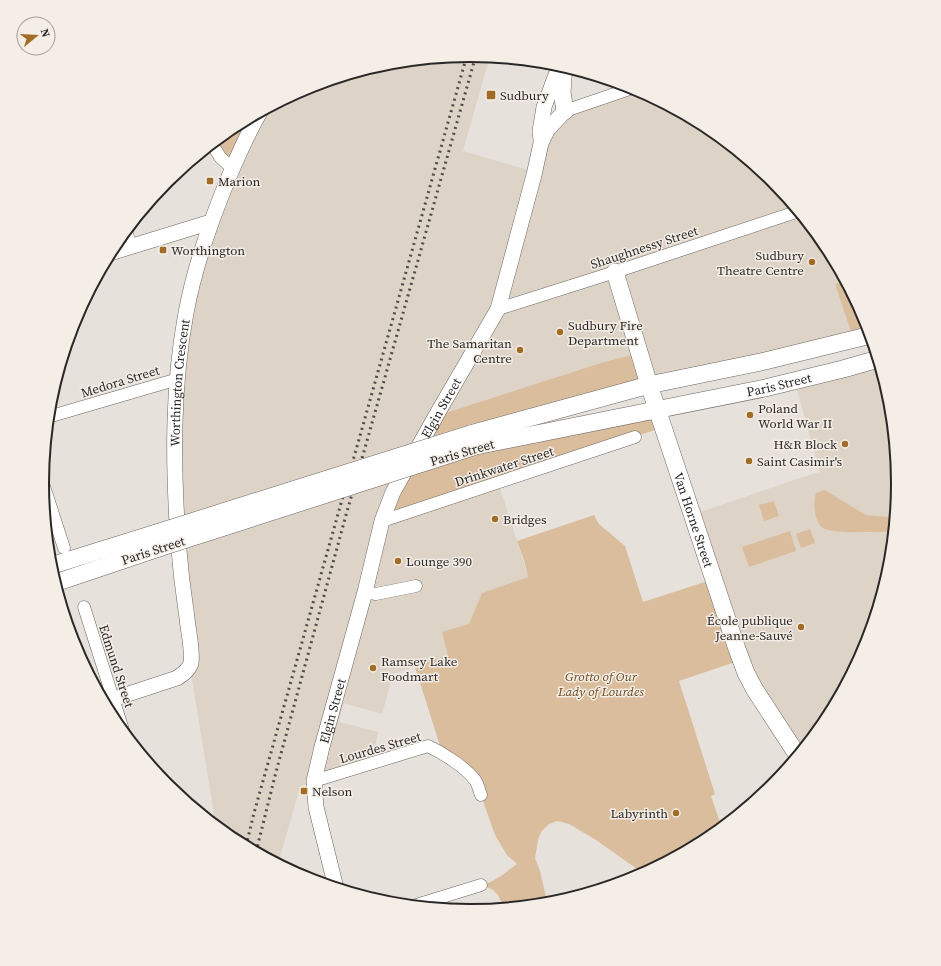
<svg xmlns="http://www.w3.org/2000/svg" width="941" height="966" viewBox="0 0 941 966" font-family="'Source Serif 4',serif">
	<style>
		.built { fill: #ddd3c7 }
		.green { fill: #dabd9d }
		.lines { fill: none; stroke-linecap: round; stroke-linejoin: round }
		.minor-casing { stroke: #6b6661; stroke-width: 13 }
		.tertiary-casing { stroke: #6b6661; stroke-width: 16 }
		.secondary-casing { stroke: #6b6661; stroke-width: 18 }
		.minor { stroke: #fff; stroke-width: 12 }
		.tertiary { stroke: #fff; stroke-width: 15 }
		.secondary { stroke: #fff; stroke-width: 17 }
		.rail { stroke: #4f4c49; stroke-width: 3; stroke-dasharray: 2 4; stroke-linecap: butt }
		.secondary-bridge-casing { stroke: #6b6661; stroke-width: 18; stroke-linecap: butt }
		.secondary-bridge { stroke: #fff; stroke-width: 17 }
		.poi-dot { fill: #a16c25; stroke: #f4eee7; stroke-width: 1.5 }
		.labels { text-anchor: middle; stroke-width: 3; stroke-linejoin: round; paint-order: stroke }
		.poi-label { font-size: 13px; fill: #2a2826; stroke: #f4eee7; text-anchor: start }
		.street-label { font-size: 13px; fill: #2a2826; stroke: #f4eee7 }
		.park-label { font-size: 13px; font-style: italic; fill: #6c4818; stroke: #f4eee7 }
		.rim { fill: none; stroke: #2a2826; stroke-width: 2 }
	</style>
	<rect width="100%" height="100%" fill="#e6e1da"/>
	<g class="built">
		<path d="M471 55 490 56 463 151 535 172 542 143 566 111 636 88 709 127 774 180 827 245 846 281 835 284 853 338 650 384 640 353 604 362 436 416 424 439 498 482 519 547 528 577 482 593 469 624 449 655 393 674 382 714 344 703 339 722 378 732 373 759 326 774 300 787 278 864 232 839 206 817 214 814 190 667 175 466 192 290 262 111 307 87 387 63Z"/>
		<path d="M881 367 891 400 899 483 896 515 890 517 866 515 825 490 837 531 864 533 889 532 893 545 891 567 866 647 827 721 799 755 762 701 692 515 803 477 820 472 797 390Z"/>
	</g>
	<g class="green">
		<path d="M262 111 234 169 212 143 233 127Z"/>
		<path d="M846 281 866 319 871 334 853 338 835 284Z"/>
		<path d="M640 353 650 384 632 389 471 424 424 439 436 416 604 362Z"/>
		<path d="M662 417 664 427 498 482 386 525 397 497 409 475 486 450Z"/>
		<path d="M825 490 866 515 890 517 896 515 893 545 889 532C876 532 833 534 823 528 814 522 813 502 816 493Z"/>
		<path d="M774 501 779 516 764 521 759 505Z"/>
		<path d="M594 515 599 524 625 546 643 602 714 579 741 660 679 681 715 794 711 796 722 828 714 833 708 839 644 874 596 840 569 824 557 821 549 824 541 832 538 840 535 858 540 871 547 901 549 904 504 908 498 895 493 890 483 885C496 881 506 872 517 864L507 855 495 835 476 781 442 752 415 667 448 655 442 632 469 624 482 593 528 577 524 560 517 541Z"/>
		<path d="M810 529 815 543 801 548 796 534Z"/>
		<path d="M790 531 796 551 749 567 742 547Z"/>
	</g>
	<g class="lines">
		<g class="minor-casing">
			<g id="minor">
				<path d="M565 111 635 87"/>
				<path d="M212 144 220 157 233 169"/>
				<path d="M126 231 131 246"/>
				<path d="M498 309 615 272 799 211"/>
				<path d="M48 417 178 379"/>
				<path d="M42 480 64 548"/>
				<path d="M382 521 635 437"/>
				<path d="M365 592 376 594 416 586"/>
				<path d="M84 607 124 733"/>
				<path d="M314 781 428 746C443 753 465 767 475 780 478 784 479 790 481 795"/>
				<path d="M413 906 481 885"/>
			</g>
		</g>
		<g class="tertiary-casing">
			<g id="tertiary">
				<path d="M541 140 540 131 544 107 560 64"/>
				<path d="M110 253 211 222"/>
				<path id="s1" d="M104 702 177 678C183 674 189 670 191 663 193 651 188 630 187 618 183 592 180 566 178 539 173 464 172 387 186 313 195 264 212 217 231 172 240 151 249 131 260 112"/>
				<path id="s2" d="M336 888 316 807 314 781 322 747 365 592 382 521 393 492 441 407 498 309 534 175 541 143 548 129 565 111"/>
			</g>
		</g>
		<g class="secondary-casing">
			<g id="secondary">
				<path d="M564 66 562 92 565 111"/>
				<path id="s3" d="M615 272 649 385 737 649 746 673 755 690 798 756"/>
				<path d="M470 434 649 385 765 361 871 335"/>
				<path id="s4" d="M476 446 765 388 843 369 878 359"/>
				<path d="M50 566 156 533"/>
				<path d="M55 583 162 547"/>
			</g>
		</g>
		<use href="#minor" class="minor"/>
		<use href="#tertiary" class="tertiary"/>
		<use href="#secondary" class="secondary"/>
		<g class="rail">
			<path d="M246 846 254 813 467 55"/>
			<path d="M256 852 276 772 346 515 476 55"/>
		</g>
		<g class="secondary-bridge-casing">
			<g id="secondary-bridge">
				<path d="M156 533 470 434"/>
				<path d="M162 547 476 446"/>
			</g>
		</g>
		<use href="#secondary-bridge" class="secondary-bridge"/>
	</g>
	<g class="poi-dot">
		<rect x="486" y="90" width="10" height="10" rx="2"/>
		<rect x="206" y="177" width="8" height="8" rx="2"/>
		<rect x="159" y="246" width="8" height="8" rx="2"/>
		<circle cx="812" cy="262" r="4"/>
		<circle cx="560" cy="332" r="4"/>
		<circle cx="520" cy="350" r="4"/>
		<circle cx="750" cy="415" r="4"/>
		<circle cx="845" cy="444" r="4"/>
		<circle cx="749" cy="461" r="4"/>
		<circle cx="495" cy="519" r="4"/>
		<circle cx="398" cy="561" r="4"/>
		<circle cx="801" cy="627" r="4"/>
		<circle cx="373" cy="668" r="4"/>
		<rect x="300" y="787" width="8" height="8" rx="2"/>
		<circle cx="676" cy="813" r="4"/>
	</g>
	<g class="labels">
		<g class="poi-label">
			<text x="500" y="100">Sudbury</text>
			<text x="218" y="186">Marion</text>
			<text x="171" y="255">Worthington</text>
			<text x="804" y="260" text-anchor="end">Sudbury<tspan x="804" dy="15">Theatre Centre</tspan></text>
			<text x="568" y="330">Sudbury Fire<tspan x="568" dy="15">Department</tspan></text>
			<text x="512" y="348" text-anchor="end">The Samaritan<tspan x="512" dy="15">Centre</tspan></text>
			<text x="758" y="413">Poland<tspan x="758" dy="15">World War II</tspan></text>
			<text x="837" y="449" text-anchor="end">H&amp;R Block</text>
			<text x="757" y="466">Saint Casimir's</text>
			<text x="503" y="524">Bridges</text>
			<text x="406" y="566">Lounge 390</text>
			<text x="793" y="625" text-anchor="end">École publique<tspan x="793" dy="15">Jeanne-Sauvé</tspan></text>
			<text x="381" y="666">Ramsey Lake<tspan x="381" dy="15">Foodmart</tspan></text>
			<text x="312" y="796">Nelson</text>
			<text x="668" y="818" text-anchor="end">Labyrinth</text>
		</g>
		<g class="street-label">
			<text transform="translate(644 247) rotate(-18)" y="5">Shaughnessy Street</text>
			<text transform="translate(120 381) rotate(-17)" y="5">Medora Street</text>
			<text dy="5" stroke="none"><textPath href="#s1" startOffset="379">Worthington Crescent</textPath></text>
			<text dy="5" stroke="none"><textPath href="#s4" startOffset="309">Paris Street</textPath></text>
			<text dy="5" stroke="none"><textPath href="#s2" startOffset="506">Elgin Street</textPath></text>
			<text transform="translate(462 452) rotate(-16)" y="5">Paris Street</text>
			<text transform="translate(504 466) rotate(-18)" y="5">Drinkwater Street</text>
			<text dy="5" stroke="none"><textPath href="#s3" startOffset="260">Van Horne Street</textPath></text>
			<text transform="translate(153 550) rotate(-18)" y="5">Paris Street</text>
			<text transform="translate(117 666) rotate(72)" y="5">Edmund Street</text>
			<text dy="5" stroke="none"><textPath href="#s2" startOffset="182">Elgin Street</textPath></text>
			<text transform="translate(380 747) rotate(-16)" y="5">Lourdes Street</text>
		</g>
		<g class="park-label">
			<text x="601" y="681">Grotto of Our<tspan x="601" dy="15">Lady of Lourdes</tspan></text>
		</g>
	</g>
	<path d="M0 0H941V966H0ZM49 483a421 421 0 1 1 842 0a421 421 0 1 1-842 0Z" fill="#f4eee7" fill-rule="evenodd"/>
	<path class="rim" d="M49 483a421 421 0 1 1 842 0a421 421 0 1 1-842 0Z"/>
	<g transform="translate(36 36) rotate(72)"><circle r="19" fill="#f4eee7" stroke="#a39f9a"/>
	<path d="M0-3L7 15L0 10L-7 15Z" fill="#a16c25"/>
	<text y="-6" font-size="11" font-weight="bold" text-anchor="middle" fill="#2a2826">N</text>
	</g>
</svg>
